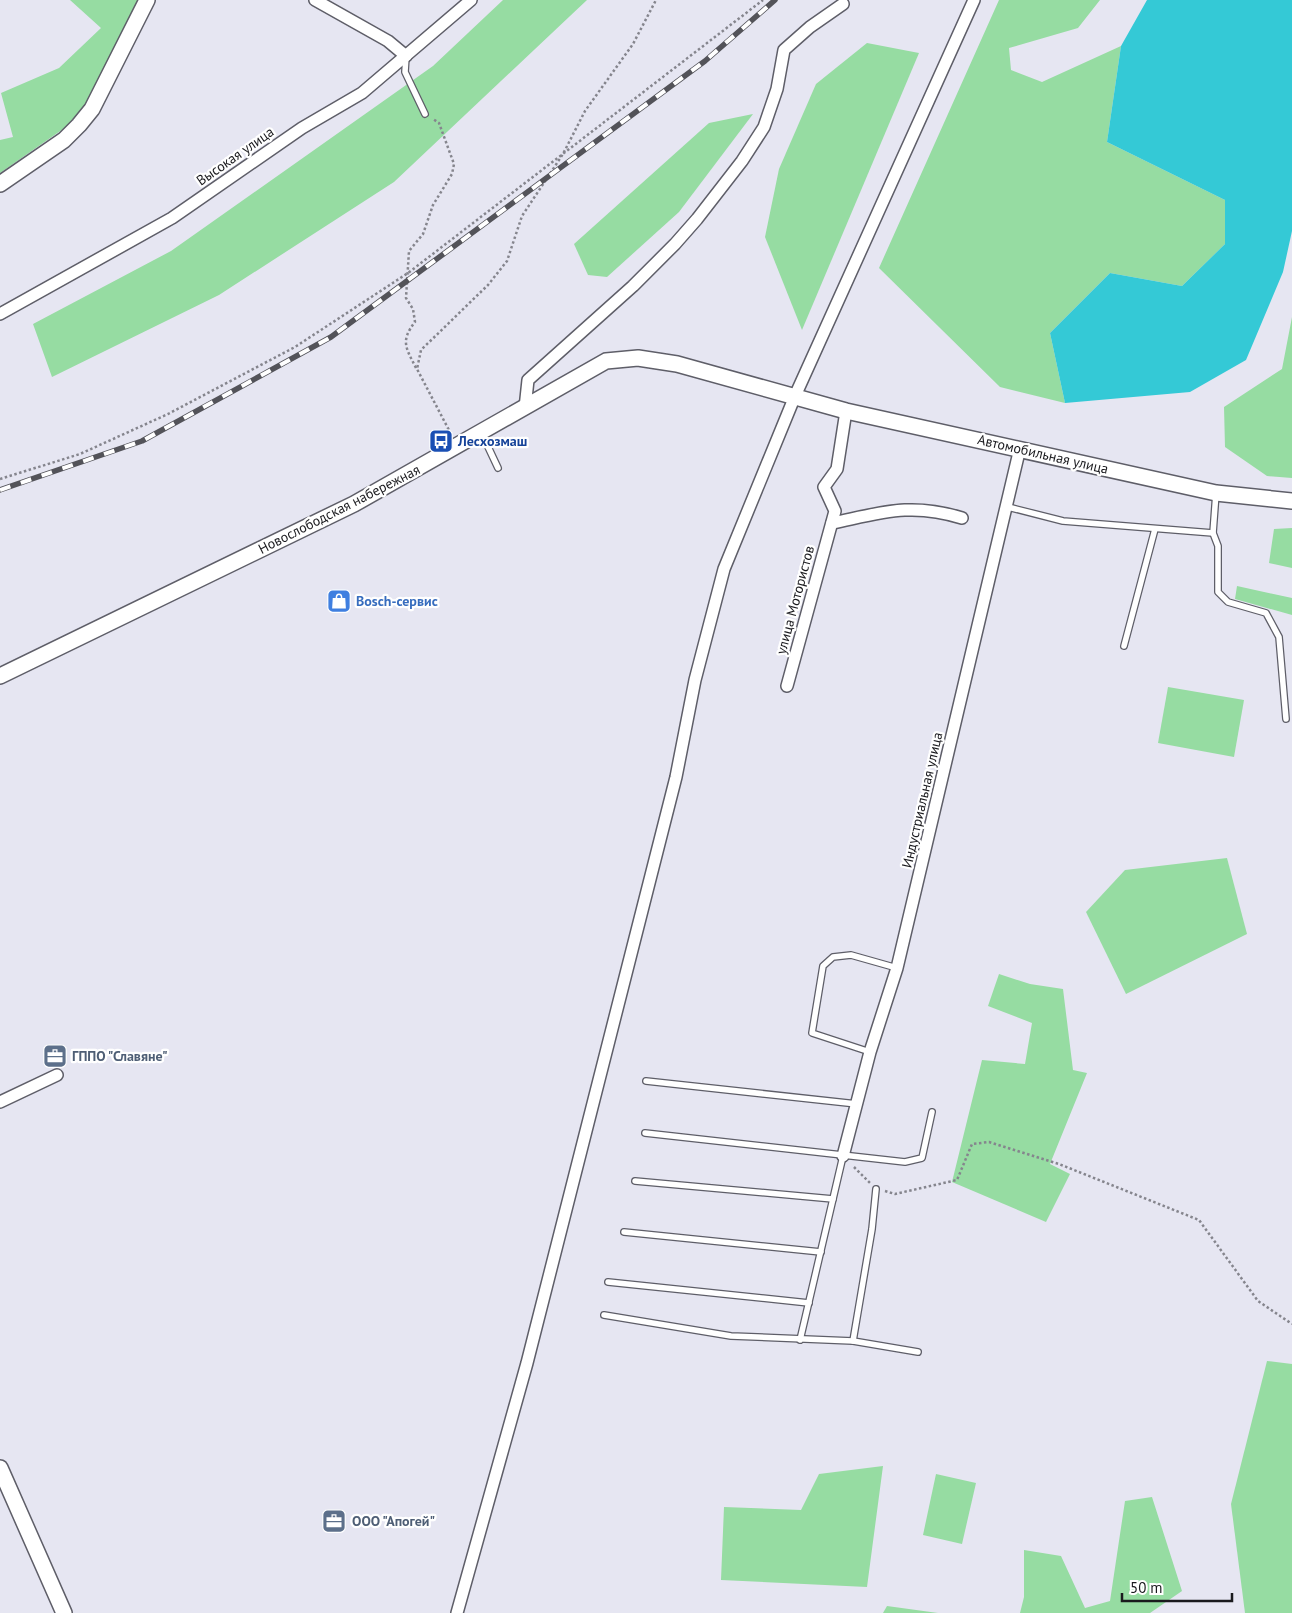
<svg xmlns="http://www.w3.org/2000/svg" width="1292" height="1613" viewBox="0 0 1292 1613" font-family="'PT Sans',sans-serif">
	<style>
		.green { fill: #96dca2 }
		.water { fill: #34c9d6 }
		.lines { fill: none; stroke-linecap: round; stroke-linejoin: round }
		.service-casing { stroke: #5e5e68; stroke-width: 8 }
		.minor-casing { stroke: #5e5e68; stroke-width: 14 }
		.tertiary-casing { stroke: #5e5e68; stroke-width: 18 }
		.path { stroke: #85858d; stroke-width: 2.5; stroke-dasharray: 2.5 2.5; stroke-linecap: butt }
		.service { stroke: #fff; stroke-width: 5.5 }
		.minor { stroke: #fff; stroke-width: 11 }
		.tertiary { stroke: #fff; stroke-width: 15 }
		.rail-casing { stroke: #535359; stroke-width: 5.5 }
		.rail { stroke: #fff; stroke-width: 4; stroke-dasharray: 11; stroke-linecap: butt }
		.labels { text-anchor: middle; stroke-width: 4.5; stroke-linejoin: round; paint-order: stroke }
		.street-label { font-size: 14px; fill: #1a1a1e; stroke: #fff }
		.transit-label { font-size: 14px; font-weight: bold; fill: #164399; stroke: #fff; text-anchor: start }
		.shop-label { font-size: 14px; font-weight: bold; fill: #366cbe; stroke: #fff; text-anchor: start }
		.service-label { font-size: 14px; font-weight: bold; fill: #4e5e75; stroke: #fff; text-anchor: start }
	</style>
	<rect width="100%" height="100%" fill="#e6e6f2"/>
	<g class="green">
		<path d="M70 0H139L88 101 66 127 0 173V140L13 137 1 93 59 68 101 28Z"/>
		<path d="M503 0H587L394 182 219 295 52 377 33 324 171 251 433 66Z"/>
		<path d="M999 0H1100L1078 28 1009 48 1011 70 1042 82 1121 46 1107 142 1225 200V244L1182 286 1110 273 1050 333 1065 403 1000 387 879 268Z"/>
		<path d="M867 43 919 53 802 330 765 237 779 169 816 84Z"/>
		<path d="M753 114 679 212 607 277 588 275 574 244 709 123Z"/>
		<path d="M1292 317V478L1267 476 1225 447 1224 407 1282 369Z"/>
		<path d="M1292 528V568L1269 563 1274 529Z"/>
		<path d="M1237 586 1292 598V615L1235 599Z"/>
		<path d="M1168 687 1244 700 1234 757 1158 743Z"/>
		<path d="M1227 858 1247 934 1126 994 1086 912 1125 870Z"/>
		<path d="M999 974 1030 984 1063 989 1073 1070 1087 1073 1050 1164 1070 1174 1046 1222 952 1182 982 1060 1025 1064 1032 1023 988 1006Z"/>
		<path d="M1267 1361 1292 1364V1613H1245L1231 1504Z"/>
		<path d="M883 1466 867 1587 721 1580 724 1507 801 1510 819 1474Z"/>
		<path d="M936 1474 976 1483 962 1544 923 1535Z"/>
		<path d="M1152 1497 1182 1591 1150 1613H1020L1024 1597V1550L1061 1556 1085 1608 1110 1601 1125 1501Z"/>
		<path d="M887 1606 938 1613H883Z"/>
	</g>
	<path class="water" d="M1147 0H1292V231L1283 272 1246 360 1190 392 1065 403 1050 333 1110 273 1182 286 1225 244V200L1107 142 1121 46Z"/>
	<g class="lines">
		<g class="service-casing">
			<g id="service">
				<path d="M406 56 405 72 425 114"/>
				<path d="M482 434 498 468"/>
				<path d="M1216 493 1213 533 1218 546V592L1228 602 1266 613 1279 637 1286 719"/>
				<path d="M1008 507 1063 521 1213 533"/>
				<path d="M1124 646 1155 529"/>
				<path d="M870 1052 812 1033 823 966 833 957 851 955 897 968"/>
				<path d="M646 1081 857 1104"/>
				<path d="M645 1133 905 1162 922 1158 932 1112"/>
				<path d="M635 1181 833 1199"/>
				<path d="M624 1232 821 1252"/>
				<path d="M608 1282 809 1303"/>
				<path d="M604 1315 731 1336 853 1341 918 1352"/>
				<path d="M800 1340 843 1156"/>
				<path d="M853 1341 872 1229 876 1189"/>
			</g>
		</g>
		<g class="minor-casing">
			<g id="minor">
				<path d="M315 0 388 41 406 56"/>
				<path d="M0 314 172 218 302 128 362 93 471 0"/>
				<path d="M525 408 528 380 633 286 675 244 697 219 742 161 764 127 777 89 784 50 810 27 843 4"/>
				<path d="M832 523C881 513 911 502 962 518"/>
				<path d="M787 686 835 511 824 487 837 469 846 411"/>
				<path d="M0 1102 57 1075"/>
				<path d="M843 1156 870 1052 897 968 1020 448"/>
				<path d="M457 1613 527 1363 676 777 695 680 724 569 795 396 974 0"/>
			</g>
		</g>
		<g class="tertiary-casing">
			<g id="tertiary">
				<path d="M0 184 64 140 79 125 92 109 147 0"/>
				<path d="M0 676 354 504 606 361 638 358 677 364 846 411 1216 493 1292 501"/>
				<path d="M0 1468 64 1613"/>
			</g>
		</g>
		<g class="path">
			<path d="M416 368C406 348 400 341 415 322L413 309 406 298 409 251 423 234 433 205 452 174 454 164 439 123 433 119"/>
			<path d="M451 434 417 369 421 350 488 285 507 261 522 216 563 154 585 111 633 44 656 0"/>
			<path d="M0 479 80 454 168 414 295 347 408 273 763 0"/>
			<path d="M854 1167 870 1183"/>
			<path d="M885 1191 895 1194 957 1180 972 1144 989 1142 1059 1164 1199 1220 1258 1301 1292 1324"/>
		</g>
		<use href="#service" class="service"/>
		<use href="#minor" class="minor"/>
		<use href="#tertiary" class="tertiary"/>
		<g class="rail-casing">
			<path id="rail" d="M0 490 142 441 331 337 705 61 775 0"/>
		</g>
		<use href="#rail" class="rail"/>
	</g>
	<defs>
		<g id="bus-square" transform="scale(1.25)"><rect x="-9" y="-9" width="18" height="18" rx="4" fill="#1a4fb4" stroke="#fff"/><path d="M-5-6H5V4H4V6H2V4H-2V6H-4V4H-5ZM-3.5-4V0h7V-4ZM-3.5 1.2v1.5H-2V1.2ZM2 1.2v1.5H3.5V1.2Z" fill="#fff"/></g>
		<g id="shop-square" transform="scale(1.25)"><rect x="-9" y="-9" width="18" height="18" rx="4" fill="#3f7fe0" stroke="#fff"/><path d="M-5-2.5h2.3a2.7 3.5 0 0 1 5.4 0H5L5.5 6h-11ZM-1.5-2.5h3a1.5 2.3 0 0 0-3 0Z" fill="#fff"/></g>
		<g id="office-square" transform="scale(1.25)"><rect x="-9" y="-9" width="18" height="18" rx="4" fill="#5c6f8a" stroke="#fff"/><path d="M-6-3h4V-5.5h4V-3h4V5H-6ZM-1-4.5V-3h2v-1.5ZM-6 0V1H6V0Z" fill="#fff"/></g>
	</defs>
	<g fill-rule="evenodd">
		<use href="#bus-square" x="441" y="441"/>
		<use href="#shop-square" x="339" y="601"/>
		<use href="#office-square" x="55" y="1056"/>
		<use href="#office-square" x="334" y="1521"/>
	</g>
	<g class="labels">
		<g class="street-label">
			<text transform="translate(235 156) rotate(-35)" y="5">Высокая улица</text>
			<text transform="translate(1043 454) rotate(13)" y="5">Автомобильная улица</text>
			<text transform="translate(339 509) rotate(-27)" y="5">Новослободская набережная</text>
			<text transform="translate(795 600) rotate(-75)" y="5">улица Мотористов</text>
			<text transform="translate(922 800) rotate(-77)" y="5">Индустриальная улица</text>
		</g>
		<g class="transit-label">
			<text x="458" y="446">Лесхозмаш</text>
		</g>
		<g class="shop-label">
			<text x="356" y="606">Bosch-сервис</text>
		</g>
		<g class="service-label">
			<text x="72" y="1061">ГППО "Славяне"</text>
			<text x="352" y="1526">ООО "Апогей"</text>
		</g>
	</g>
	<path d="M1122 1593v8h110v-8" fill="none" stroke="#1a1a1e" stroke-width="2.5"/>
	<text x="1130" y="1593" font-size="15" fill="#1a1a1e" stroke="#ffffff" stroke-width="4" paint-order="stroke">50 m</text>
</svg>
